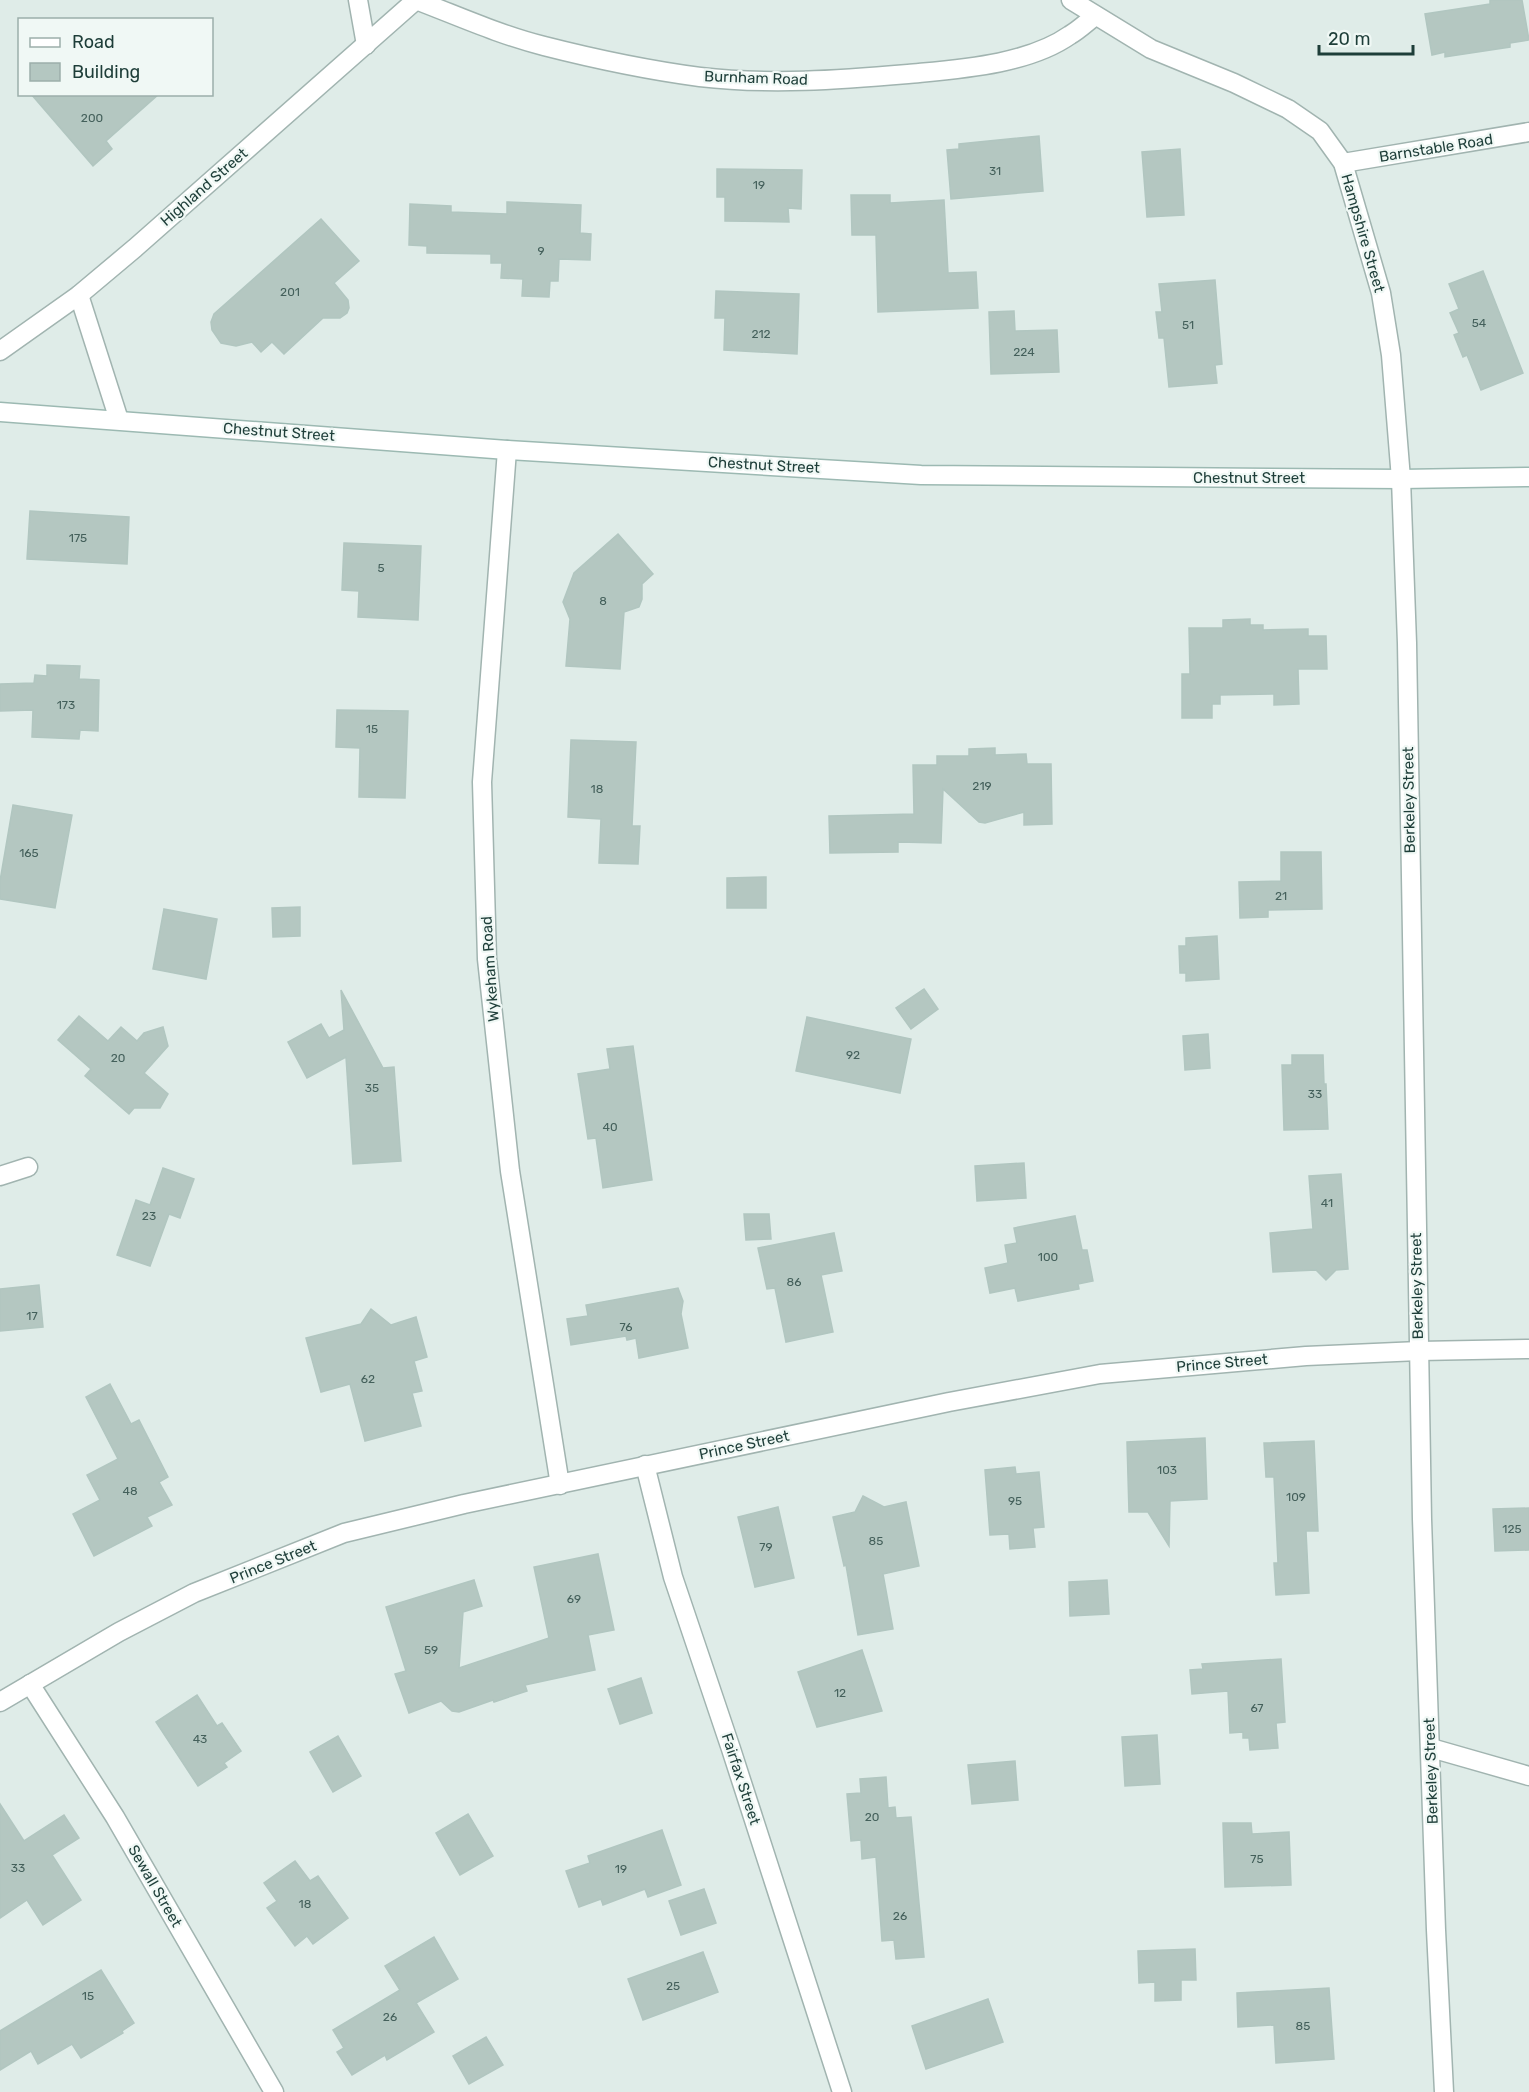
<svg xmlns="http://www.w3.org/2000/svg" width="1529" height="2092" viewBox="0 0 1529 2092" font-family="Rubik,sans-serif">
	<style>
		.building { fill: #b4c7c1; stroke: #b1c6c0; stroke-width: 1.5 }
		.lines { fill: none; stroke-linecap: round; stroke-linejoin: round }
		.minor-casing { stroke: #a1b4b0; stroke-width: 21 }
		.tertiary-casing { stroke: #a1b4b0; stroke-width: 21 }
		.secondary-casing { stroke: #9cb9b2; stroke-width: 21 }
		.minor { stroke: #fff; stroke-width: 18 }
		.tertiary { stroke: #fff; stroke-width: 18 }
		.secondary { stroke: #fff; stroke-width: 18 }
		.labels { text-anchor: middle; stroke-width: 4.5; stroke-linejoin: round; paint-order: stroke }
		.number-label { font-size: 12px; fill: #44605b }
		.street-label { font-size: 15px; fill: #1e3e39; stroke: #f0f8f5 }
	</style>
	<rect width="100%" height="100%" fill="#dfece8"/>
	<g class="building">
		<path d="M1490 0H1522L1529 40 1510 43V47L1445 57V52L1432 55 1425 14 1490 4Z"/>
		<path d="M31 94H159L106 141 112 149 93 166Z"/>
		<path d="M1039 136 1043 191 951 199 947 150 959 149V144Z"/>
		<path d="M1180 149 1184 215 1147 217 1142 152Z"/>
		<path d="M717 169 802 170 801 209 788 208 789 222 725 221V197H717Z"/>
		<path d="M851 195H890V203L944 200 948 273 976 272 978 308 878 312 876 235H852Z"/>
		<path d="M507 202 581 205 580 233 591 234 590 260 559 259 558 281H550L549 297 522 296 523 279 501 278 502 263H491V254L427 253V246L409 245 410 204 451 206V212L507 214Z"/>
		<path d="M321 219 359 261 334 283 348 300 349 308 347 313 340 318H323L284 354 272 342 261 352 252 342 236 346 221 343 212 330 211 322 214 314Z"/>
		<path d="M1483 271 1523 373 1481 390 1467 355 1463 357 1454 335 1459 333 1450 313 1459 309 1449 284Z"/>
		<path d="M1215 280 1222 364 1215 365 1217 383 1169 387 1164 338H1159L1156 312H1162L1159 284Z"/>
		<path d="M716 291 799 294 797 354 724 350 725 318H715Z"/>
		<path d="M1014 311 1015 331 1057 330 1059 372 991 374 989 312Z"/>
		<path d="M30 511 129 517 127 564 27 559Z"/>
		<path d="M618 534 653 574 642 584V599L639 607 624 612 620 669 566 666 570 619 563 602 574 573Z"/>
		<path d="M344 543 421 546 418 620 358 617 359 591 342 590Z"/>
		<path d="M1250 619V625H1263V630L1308 629V636H1326L1327 669H1298L1299 704 1274 705V694L1220 695V704H1212V718H1182V674H1190L1189 628H1223V620Z"/>
		<path d="M47 665 80 666 79 679 99 680 98 731 80 730 79 739 32 737 33 710 0 711V684L34 683 35 675 47 676Z"/>
		<path d="M337 710 408 711 405 798 359 797 360 748 336 747Z"/>
		<path d="M571 740 636 742 632 826H640L638 864 599 863 601 819 568 817Z"/>
		<path d="M995 748V755L1026 754 1027 764H1051L1052 824 1024 825V812L985 823 979 822 943 789 941 843 898 842V852L830 853 829 816 914 814 913 765H937V756H969V749Z"/>
		<path d="M13 805 72 815 55 908 0 899V881Z"/>
		<path d="M1281 852H1321L1322 909 1268 910V917L1240 918 1239 882 1281 881Z"/>
		<path d="M766 877V908H727V878Z"/>
		<path d="M300 907V936L273 937 272 908Z"/>
		<path d="M164 909 217 919 206 979 153 969Z"/>
		<path d="M1217 936 1219 979 1186 981V973H1180L1179 946H1186V938Z"/>
		<path d="M924 989 938 1009 911 1029 896 1008Z"/>
		<path d="M341 990 383 1068 394 1067 401 1161 353 1164 346 1057 307 1078 288 1042 321 1024 329 1038 344 1030Z"/>
		<path d="M79 1016 108 1041 121 1027 137 1041 144 1033 163 1027 168 1046 144 1073 168 1094 160 1108H134L129 1114 85 1076 91 1069 58 1040Z"/>
		<path d="M807 1017 911 1039 900 1093 796 1071Z"/>
		<path d="M1208 1034 1210 1068 1185 1070 1183 1036Z"/>
		<path d="M633 1046 652 1180 603 1188 596 1138 588 1139 578 1074 610 1069 607 1049Z"/>
		<path d="M1292 1055H1323L1324 1084H1326L1328 1129 1284 1130 1282 1065H1292Z"/>
		<path d="M1024 1163 1026 1198 977 1201 975 1166Z"/>
		<path d="M163 1168 194 1179 180 1218 169 1214 150 1266 117 1255 136 1200 150 1205Z"/>
		<path d="M1341 1174 1348 1269 1336 1270 1326 1280 1316 1270 1273 1272 1270 1233 1313 1229 1309 1176Z"/>
		<path d="M744 1214H769L771 1239 746 1240Z"/>
		<path d="M1075 1216 1082 1250H1087L1093 1281 1078 1284 1079 1289 1018 1301 1015 1288 990 1293 985 1268 1008 1263 1005 1245 1017 1243 1014 1228Z"/>
		<path d="M834 1233 842 1271 821 1275 833 1332 786 1342 775 1288 767 1289 758 1248Z"/>
		<path d="M39 1285 43 1327 0 1331V1289Z"/>
		<path d="M678 1288 683 1301 681 1314 688 1348 639 1358 636 1338 627 1340 626 1336 571 1345 567 1319 588 1316 586 1305Z"/>
		<path d="M371 1309 391 1325 416 1317 427 1357 414 1361 422 1391 412 1393 421 1426 365 1441 350 1384 321 1392 306 1338 361 1324Z"/>
		<path d="M110 1384 131 1424 139 1420 168 1477 159 1482 172 1505 147 1517 152 1526 94 1556 73 1514 100 1500 87 1475 118 1459 86 1397Z"/>
		<path d="M1205 1438 1207 1499 1170 1501 1169 1546 1148 1512H1129L1127 1442Z"/>
		<path d="M1314 1441 1318 1531H1306L1309 1593 1276 1595 1274 1563H1278L1274 1477H1266L1264 1443Z"/>
		<path d="M1015 1467 1016 1474 1039 1472 1044 1527 1033 1528 1035 1547 1010 1549 1009 1534 990 1535 985 1470Z"/>
		<path d="M863 1496 884 1507 906 1502 919 1566 883 1574 893 1629 858 1635 846 1565 844 1566 833 1517 855 1512Z"/>
		<path d="M778 1507 794 1578 755 1587 738 1517Z"/>
		<path d="M1529 1508V1550L1495 1551 1493 1509Z"/>
		<path d="M598 1554 614 1630 588 1635 595 1670 525 1685 527 1691 494 1702 493 1700 459 1712 452 1711 441 1701 409 1713 395 1674 406 1671 386 1607 474 1580 482 1606 463 1612 459 1668 549 1638 534 1567Z"/>
		<path d="M1107 1580 1109 1614 1070 1616 1069 1582Z"/>
		<path d="M862 1650 882 1711 817 1727 798 1672Z"/>
		<path d="M1281 1659 1285 1722 1276 1723 1278 1748 1250 1750 1249 1738H1243V1732L1230 1733 1228 1691 1192 1694 1190 1670 1203 1669 1202 1664Z"/>
		<path d="M641 1678 652 1713 620 1724 608 1689Z"/>
		<path d="M197 1695 217 1726 222 1723 241 1751 224 1763 227 1767 198 1786 156 1722Z"/>
		<path d="M1157 1735 1160 1784 1125 1786 1122 1737Z"/>
		<path d="M338 1736 361 1776 333 1792 310 1752Z"/>
		<path d="M1015 1761 1018 1800 972 1804 968 1765Z"/>
		<path d="M886 1777 888 1808 895 1807 896 1818 911 1817 924 1957 896 1959 894 1940 882 1941 876 1857 862 1859 861 1840 851 1841 847 1794 861 1793 860 1779Z"/>
		<path d="M0 1804 24 1841 64 1815 79 1838 52 1855 81 1900 43 1925 27 1900 0 1918Z"/>
		<path d="M468 1814 493 1856 460 1875 436 1833Z"/>
		<path d="M1223 1823H1251L1252 1834 1289 1832 1291 1885 1225 1887Z"/>
		<path d="M662 1830 681 1885 648 1897 645 1889 603 1905 601 1899 579 1907 566 1871 590 1863 588 1856Z"/>
		<path d="M295 1861 310 1881 318 1876 348 1918 313 1944 307 1936 295 1946 267 1908 277 1901 264 1883Z"/>
		<path d="M704 1889 716 1923 681 1935 669 1901Z"/>
		<path d="M434 1937 458 1979 416 2003 434 2032 387 2060 385 2055 352 2075 337 2052 344 2048 333 2030 400 1990 385 1966Z"/>
		<path d="M1195 1949 1196 1980H1181V2000L1155 2001V1982L1139 1983 1138 1951Z"/>
		<path d="M703 1952 718 1992 643 2020 628 1979Z"/>
		<path d="M101 1970 134 2023 122 2031 123 2033 81 2058 72 2044 38 2064 31 2051 0 2070V2031Z"/>
		<path d="M1329 1988 1334 2059 1276 2063 1274 2025 1238 2027 1237 1993Z"/>
		<path d="M988 1999 1003 2042 926 2069 912 2026Z"/>
		<path d="M486 2037 503 2065 469 2084 453 2056Z"/>
	</g>
	<g class="lines">
		<g class="minor-casing">
			<g id="minor">
				<path d="M358 0 366 45"/>
				<path d="M416 0C458 16 500 35 544 46 595 59 647 70 700 77 769 85 839 80 908 74 959 69 1027 65 1070 35 1079 30 1087 22 1095 16"/>
				<path d="M1071 0 1151 49 1234 83 1288 109 1320 131 1343 163 1381 293 1391 355 1401 479 1407 643 1422 1519 1436 1930 1444 2092"/>
				<path d="M1343 163 1529 132"/>
				<path d="M507 450 482 782 487 959 510 1171 560 1485"/>
				<path d="M0 1176 28 1167"/>
				<path d="M645 1465 673 1577 731 1749 842 2092"/>
				<path d="M30 1684 115 1817 274 2092"/>
				<path d="M0 1702 119 1632 194 1593 344 1533 464 1504 949 1402 1100 1374 1306 1356 1419 1351 1529 1349"/>
				<path d="M1431 1748 1529 1776"/>
			</g>
		</g>
		<g class="tertiary-casing">
			<g id="tertiary">
				<path d="M79 295 119 420"/>
				<path d="M0 351 79 295 135 248 416 0"/>
			</g>
		</g>
		<g class="secondary-casing">
			<path id="secondary" d="M0 412 507 450 921 475 1401 479 1529 477"/>
		</g>
		<use href="#minor" class="minor"/>
		<use href="#tertiary" class="tertiary"/>
		<use href="#secondary" class="secondary"/>
	</g>
	<g class="labels">
		<g class="number-label">
			<text x="92" y="122">200</text>
			<text x="995" y="175">31</text>
			<text x="759" y="189">19</text>
			<text x="541" y="255">9</text>
			<text x="290" y="296">201</text>
			<text x="1479" y="327">54</text>
			<text x="1188" y="329">51</text>
			<text x="761" y="338">212</text>
			<text x="1024" y="356">224</text>
			<text x="78" y="542">175</text>
			<text x="381" y="572">5</text>
			<text x="603" y="605">8</text>
			<text x="66" y="709">173</text>
			<text x="372" y="733">15</text>
			<text x="982" y="790">219</text>
			<text x="597" y="793">18</text>
			<text x="29" y="857">165</text>
			<text x="1281" y="900">21</text>
			<text x="853" y="1059">92</text>
			<text x="118" y="1062">20</text>
			<text x="372" y="1092">35</text>
			<text x="1315" y="1098">33</text>
			<text x="610" y="1131">40</text>
			<text x="1327" y="1207">41</text>
			<text x="149" y="1220">23</text>
			<text x="1048" y="1261">100</text>
			<text x="794" y="1286">86</text>
			<text x="32" y="1320">17</text>
			<text x="626" y="1331">76</text>
			<text x="368" y="1383">62</text>
			<text x="1167" y="1474">103</text>
			<text x="130" y="1495">48</text>
			<text x="1296" y="1501">109</text>
			<text x="1015" y="1505">95</text>
			<text x="1512" y="1533">125</text>
			<text x="876" y="1545">85</text>
			<text x="766" y="1551">79</text>
			<text x="574" y="1603">69</text>
			<text x="431" y="1654">59</text>
			<text x="840" y="1697">12</text>
			<text x="1257" y="1712">67</text>
			<text x="200" y="1743">43</text>
			<text x="872" y="1821">20</text>
			<text x="1257" y="1863">75</text>
			<text x="18" y="1872">33</text>
			<text x="621" y="1873">19</text>
			<text x="305" y="1908">18</text>
			<text x="900" y="1920">26</text>
			<text x="673" y="1990">25</text>
			<text x="88" y="2000">15</text>
			<text x="390" y="2021">26</text>
			<text x="1303" y="2030">85</text>
		</g>
		<g class="street-label">
			<text transform="translate(756 78) rotate(2)" y="5">Burnham Road</text>
			<text transform="translate(1436 148) rotate(-9)" y="5">Barnstable Road</text>
			<text transform="translate(204 187) rotate(-41)" y="5">Highland Street</text>
			<text transform="translate(1363 233) rotate(74)" y="5">Hampshire Street</text>
			<text transform="translate(279 432) rotate(4)" y="5">Chestnut Street</text>
			<text transform="translate(764 465) rotate(3)" y="5">Chestnut Street</text>
			<text x="1249" y="483">Chestnut Street</text>
			<text transform="translate(1409 800) rotate(-91)" y="5">Berkeley Street</text>
			<text transform="translate(490 969) rotate(-94)" y="5">Wykeham Road</text>
			<text transform="translate(1417 1286) rotate(-91)" y="5">Berkeley Street</text>
			<text transform="translate(1222 1363) rotate(-5)" y="5">Prince Street</text>
			<text transform="translate(744 1445) rotate(-12)" y="5">Prince Street</text>
			<text transform="translate(273 1562) rotate(-22)" y="5">Prince Street</text>
			<text transform="translate(1431 1771) rotate(-92)" y="5">Berkeley Street</text>
			<text transform="translate(741 1779) rotate(72)" y="5">Fairfax Street</text>
			<text transform="translate(155 1886) rotate(60)" y="5">Sewall Street</text>
		</g>
	</g>
	<rect x="18" y="18" width="195" height="78" fill="#f0f8f5" stroke="#9caeaa" stroke-width="1.5"/>
	<rect x="30" y="38" width="30" height="9" fill="#ffffff" stroke="#9caeaa" stroke-width="1.5"/>
	<text x="72" y="48" font-size="18" fill="#1e3e39">Road</text>
	<rect x="30" y="63" width="30" height="18" fill="#b4c7c1" stroke="#9caeaa" stroke-width="1.5"/>
	<text x="72" y="78" font-size="18" fill="#1e3e39">Building</text>
	<path d="M1319 45v9h94v-9" fill="none" stroke="#1e3e39" stroke-width="3"/>
	<text x="1328" y="45" font-size="18" fill="#1e3e39" stroke="#f0f8f5" stroke-width="4.5" paint-order="stroke">20 m</text>
</svg>
